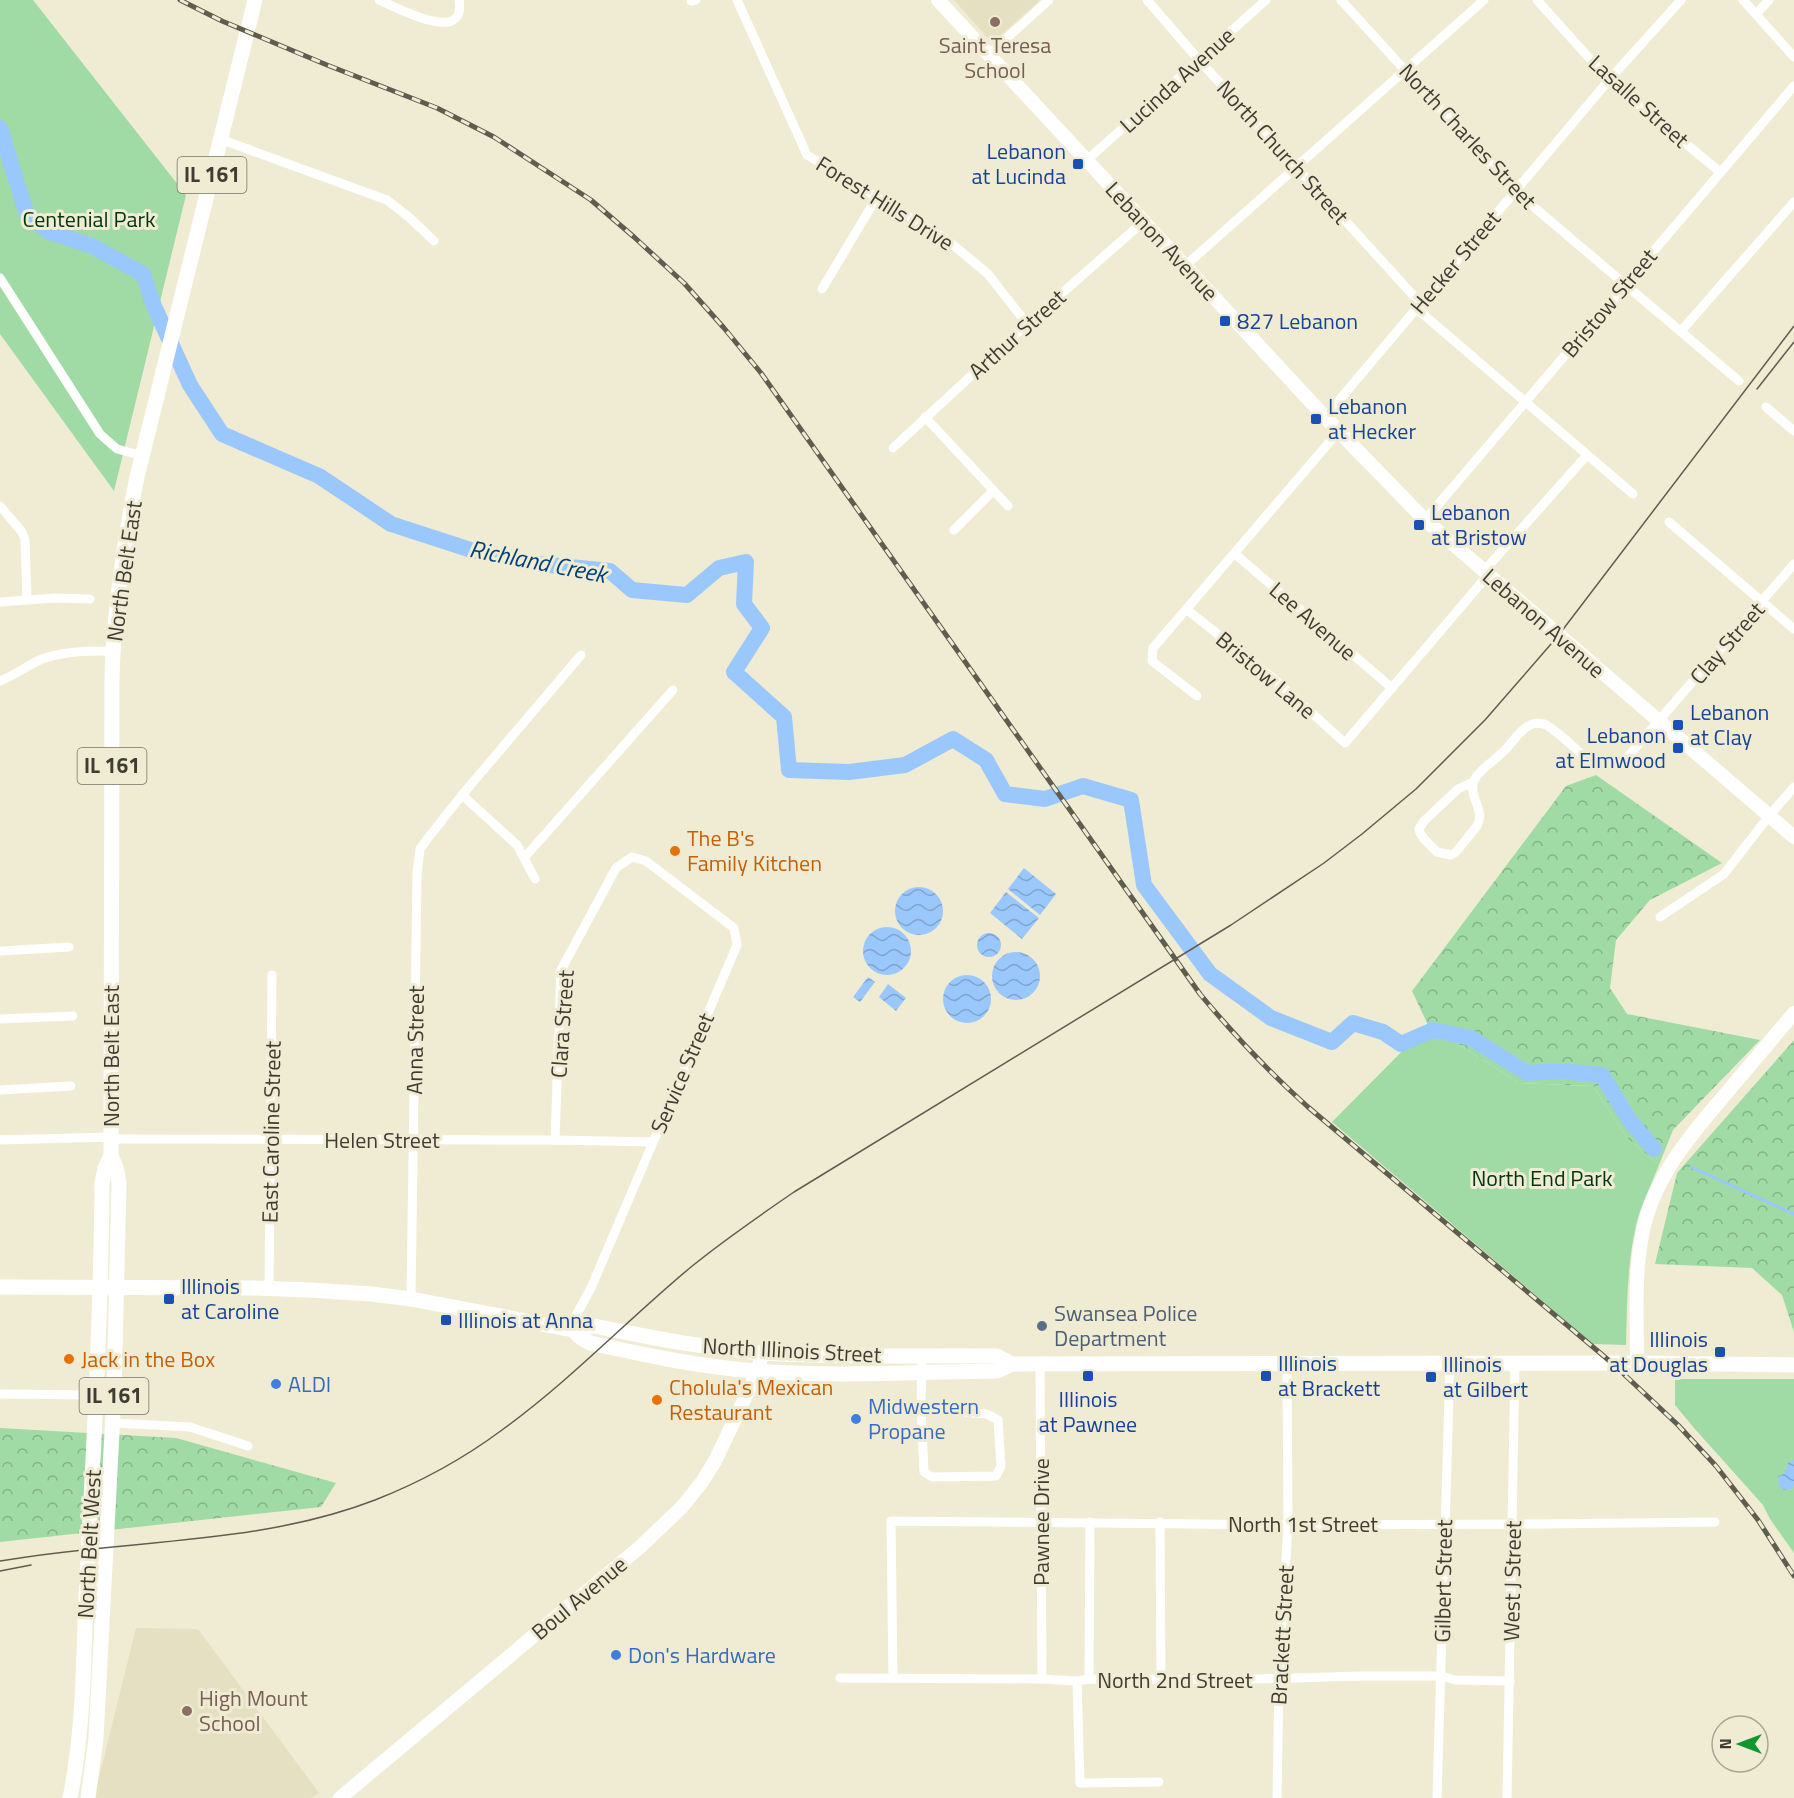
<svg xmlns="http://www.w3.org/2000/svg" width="1794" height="1798" viewBox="0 0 1794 1798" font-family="'Titillium Web',sans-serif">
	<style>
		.built { fill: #e5e0c1 }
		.forest { fill: url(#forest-crowns) }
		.green { fill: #a0dba6 }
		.water { fill: url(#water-waves) }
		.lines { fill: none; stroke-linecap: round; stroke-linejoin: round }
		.stream { stroke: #9ac8fd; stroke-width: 3 }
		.river { stroke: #9ac8fd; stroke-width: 16 }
		.street { stroke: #fff; stroke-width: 9 }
		.secondary { stroke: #fff; stroke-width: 14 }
		.primary { stroke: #fff; stroke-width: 15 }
		.tram { stroke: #5f5d50; stroke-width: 1.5 }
		.rail-casing { stroke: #5f5d50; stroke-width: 5 }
		.rail { stroke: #f0ecd4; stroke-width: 3; stroke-dasharray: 9; stroke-linecap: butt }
		.education-dot { fill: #8d6e63; stroke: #f0ecd4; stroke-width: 2 }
		.transit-dot { fill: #1a4fb4; stroke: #f0ecd4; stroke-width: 2 }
		.food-dot { fill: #e8710a; stroke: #f0ecd4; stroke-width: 2 }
		.service-dot { fill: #5c6f8a; stroke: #f0ecd4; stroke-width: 2 }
		.shop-dot { fill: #3f7fe0; stroke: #f0ecd4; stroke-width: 2 }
		.labels { text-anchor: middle; stroke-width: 6; stroke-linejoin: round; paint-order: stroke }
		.shield { fill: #f0ecd4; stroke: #747263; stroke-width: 1.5 }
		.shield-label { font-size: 21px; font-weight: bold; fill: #3f3d33 }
		.education-label { font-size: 22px; fill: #785e54; stroke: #f0ecd4 }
		.street-label { font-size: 22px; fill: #3f3d33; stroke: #f0ecd4 }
		.transit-label { font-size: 22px; fill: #164399; stroke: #f0ecd4; text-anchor: start }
		.park-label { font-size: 22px; fill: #00350e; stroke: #f0ecd4 }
		.food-label { font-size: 22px; fill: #c56008; stroke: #f0ecd4; text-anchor: start }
		.service-label { font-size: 22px; fill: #4e5e75; stroke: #f0ecd4; text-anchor: start }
		.shop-label { font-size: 22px; fill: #366cbe; stroke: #f0ecd4; text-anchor: start }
		.water-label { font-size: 24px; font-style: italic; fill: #01417a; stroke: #f0ecd4 }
	</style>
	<defs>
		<pattern id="forest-crowns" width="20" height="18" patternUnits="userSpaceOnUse" patternTransform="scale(1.5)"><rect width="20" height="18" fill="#a0dba6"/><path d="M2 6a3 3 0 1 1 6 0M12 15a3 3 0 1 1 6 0" fill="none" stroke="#84b388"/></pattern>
		<pattern id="water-waves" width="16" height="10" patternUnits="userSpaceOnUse" patternTransform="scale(1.5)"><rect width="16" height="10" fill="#9ac8fd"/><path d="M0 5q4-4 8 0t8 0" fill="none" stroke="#7fa4cd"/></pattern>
	</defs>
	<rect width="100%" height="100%" fill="#f0ecd4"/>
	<g class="built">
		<path d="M954 0H1040L992 43Z"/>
		<path d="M136 1628 198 1629 319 1793 311 1798H94Z"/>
	</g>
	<g class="forest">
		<path d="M1596 775 1722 863 1650 900 1616 940 1610 988 1627 1014 1760 1040 1673 1130 1659 1165 1627 1138 1593 1086 1519 1083 1428 1025 1412 991 1566 786Z"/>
		<path d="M1794 1040V1332L1782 1295 1752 1268 1655 1264 1677 1173Z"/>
		<path d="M0 1428 176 1438 336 1483 321 1507 0 1542Z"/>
	</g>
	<g class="green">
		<path d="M0 0H33L186 195 114 491 0 334Z"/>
		<path d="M1428 1025 1519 1083 1593 1086 1627 1138 1659 1165C1650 1188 1638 1210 1634 1235 1627 1271 1627 1308 1626 1345L1593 1344 1332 1122Z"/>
		<path d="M1675 1379H1794V1553L1770 1519 1763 1505 1694 1428 1675 1405Z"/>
	</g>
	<g class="water">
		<path d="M1024 868 1056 894 1040 915 1008 889Z"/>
		<circle cx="919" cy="911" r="24"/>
		<path d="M1006 892 1039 918 1022 939 990 913Z"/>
		<circle cx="887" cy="951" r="24"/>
		<circle cx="989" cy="945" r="12"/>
		<circle cx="1016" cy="976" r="24"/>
		<circle cx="967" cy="999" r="24"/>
		<path d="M868 977 875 982 860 1002 853 997Z"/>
		<path d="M888 984 906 998 896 1011 879 997Z"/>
		<path d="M1794 1460V1486L1791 1489 1784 1490 1779 1486 1778 1476 1784 1474 1788 1463Z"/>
	</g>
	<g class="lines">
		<path class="stream" d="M1691 1167 1794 1214"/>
		<path class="river" d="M0 128 27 215 49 232 92 246 143 274 154 306 190 385 222 434 319 476 391 524 471 550 540 564 610 571 632 590 687 595 719 568 746 562 744 604 762 628 734 672 784 717 789 770 849 772 905 765 953 739 986 760 1005 794 1045 799 1083 786 1131 800 1144 885 1210 974 1271 1018 1332 1042 1353 1023 1383 1032 1401 1044 1433 1030 1471 1038 1527 1073 1562 1071 1602 1075 1630 1121 1654 1149"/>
		<g class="street">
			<path d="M379 0C398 8 467 46 459 0"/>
			<path d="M737 0 807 155 946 239 988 274 1027 324"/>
			<path d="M1147 0 1199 60 1421 304"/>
			<path d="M1341 0 1515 191 1739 381"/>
			<path d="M1537 0 1609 80 1720 172"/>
			<path d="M1743 0 1794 57"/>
			<path d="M691 1 696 0"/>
			<path d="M1756 14 1769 0"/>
			<path d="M989 54 1049 0"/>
			<path d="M220 139 387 200 410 218 434 241"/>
			<path d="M1087 160 1266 0"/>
			<path d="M1185 266 1484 0"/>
			<path d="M0 278 100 434 117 449 143 456"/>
			<path d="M822 289 877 197"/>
			<path d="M1417 309 1633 494"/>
			<path d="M1681 331 1794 202"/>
			<path d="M1766 407 1794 431"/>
			<path d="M925 417 1008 506"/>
			<path d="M1325 417 1609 80 1681 0"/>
			<path d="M893 448 1027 324 1144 221"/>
			<path d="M0 506 22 532 25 540 27 600"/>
			<path d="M1425 520 1794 86"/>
			<path d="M1669 522 1794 629"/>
			<path d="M954 530 993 491"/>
			<path d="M1235 554 1392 688"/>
			<path d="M1484 571 1587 455"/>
			<path d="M0 602 54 598 90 599"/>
			<path d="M1186 609 1273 678 1345 743 1488 575"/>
			<path d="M0 681C15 675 28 665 42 659 65 651 88 651 113 651"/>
			<path d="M1197 696 1152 661 1153 648 1339 431"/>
			<path d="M1473 782 1458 789 1424 821 1419 829 1420 833 1424 839 1437 852 1451 855 1456 852 1477 826C1486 810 1468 797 1474 781 1477 772 1496 759 1503 752 1512 744 1519 730 1530 725 1534 723 1539 723 1544 724 1556 729 1580 753 1591 763 1602 766 1613 766 1624 761L1794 564"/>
			<path d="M462 795 517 845 535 879"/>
			<path d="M524 858 673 690"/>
			<path d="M1660 917 1724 874 1769 816 1794 787"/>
			<path d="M0 951 69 947"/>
			<path d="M0 1019 73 1016"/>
			<path d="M0 1090 71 1086"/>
			<path d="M111 1139 555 1140 652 1142"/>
			<path d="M0 1140 111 1137"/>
			<path d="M555 1140 561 970 616 868 632 857 646 861 734 928 737 945 591 1288 568 1330"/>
			<path d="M269 1289 272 975"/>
			<path d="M411 1299 417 874 420 849 428 838 462 795 581 655"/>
			<path d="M1040 1364 1042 1679"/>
			<path d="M0 1394 97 1395"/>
			<path d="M921 1409 987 1414 998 1420 1001 1466 996 1476 932 1477 924 1472Z"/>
			<path d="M921 1409 922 1355"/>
			<path d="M113 1423 190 1427 248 1446"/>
			<path d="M1160 1522 1161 1680"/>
			<path d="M840 1678 1042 1679 1077 1681 1089 1679 1224 1680 1360 1676H1441L1455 1680 1510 1681"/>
			<path d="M893 1678 891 1521 1288 1525 1542 1524 1715 1522"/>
			<path d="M1089 1679 1090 1522"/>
			<path d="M1077 1681 1080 1783 1159 1782"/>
			<path d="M1277 1798 1279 1680 1288 1525 1287 1364"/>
			<path d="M1437 1798 1450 1363"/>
			<path d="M1507 1798 1515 1363"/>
		</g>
		<g class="secondary">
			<path d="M938 0 1325 417 1425 520 1794 837"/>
			<path d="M1637 1363C1637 1319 1634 1273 1643 1230 1655 1175 1693 1132 1729 1090 1750 1065 1772 1039 1794 1013"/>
			<path d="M340 1798 640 1547 682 1507 702 1482 715 1461 754 1379 763 1353"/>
		</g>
		<g class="primary">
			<path d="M0 1287 255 1288 310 1290 371 1294 411 1299 573 1330 582 1327 594 1326C650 1337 707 1349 764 1353 842 1358 919 1355 997 1356L1012 1364"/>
			<path d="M573 1330 580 1337 590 1343C645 1355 700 1367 756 1371 836 1377 917 1372 997 1371L1012 1364 1637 1363 1794 1365"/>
			<path d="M70 1798C85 1725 83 1649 87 1575 94 1444 101 1314 102 1183L105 1168 111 1156 112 676C114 609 124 543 137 477L255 0"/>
			<path d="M88 1798 96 1738 114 1394 119 1183 116 1167 111 1156"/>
		</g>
		<g class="tram">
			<path d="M1757 389 1794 342"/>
			<path d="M0 1561C124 1539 256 1546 375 1500 421 1482 463 1459 502 1430 570 1381 627 1320 691 1267 724 1240 759 1216 794 1192L1231 925 1324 863 1362 834 1416 789 1485 720 1558 636 1794 326"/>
			<path d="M0 1571 31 1565"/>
		</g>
		<g class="rail-casing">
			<path id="rail" d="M180 0 222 21 327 65 437 108 494 137 591 200 634 237 684 283 724 328 761 373 1200 994C1234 1035 1269 1072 1308 1107L1612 1363 1678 1425 1716 1466 1758 1520 1794 1576"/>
		</g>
		<use href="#rail" class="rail"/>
	</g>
	<g class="education-dot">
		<circle cx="995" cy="22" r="6"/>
		<circle cx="187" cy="1711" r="6"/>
	</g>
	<g class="transit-dot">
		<rect x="1072" y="158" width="12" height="12" rx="3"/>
		<rect x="1219" y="315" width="12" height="12" rx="3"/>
		<rect x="1310" y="413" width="12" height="12" rx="3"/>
		<rect x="1413" y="519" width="12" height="12" rx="3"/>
		<rect x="1672" y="719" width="12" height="12" rx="3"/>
		<rect x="1672" y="742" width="12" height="12" rx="3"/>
		<rect x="163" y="1293" width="12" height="12" rx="3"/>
		<rect x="440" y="1314" width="12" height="12" rx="3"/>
		<rect x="1714" y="1346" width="12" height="12" rx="3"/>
		<rect x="1082" y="1370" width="12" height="12" rx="3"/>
		<rect x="1260" y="1370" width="12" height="12" rx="3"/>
		<rect x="1425" y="1371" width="12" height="12" rx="3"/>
	</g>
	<g class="food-dot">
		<circle cx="675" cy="851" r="6"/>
		<circle cx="69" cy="1359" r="6"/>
		<circle cx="657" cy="1400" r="6"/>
	</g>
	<circle class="service-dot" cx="1042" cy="1326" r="6"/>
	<g class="shop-dot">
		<circle cx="276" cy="1384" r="6"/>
		<circle cx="856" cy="1419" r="6"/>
		<circle cx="616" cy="1655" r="6"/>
	</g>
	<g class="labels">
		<g class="shield">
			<rect x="177.5" y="157" width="69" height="36" rx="4.5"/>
			<rect x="77.5" y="748" width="69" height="36" rx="4.5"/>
			<rect x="79.5" y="1378" width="69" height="36" rx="4.5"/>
		</g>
		<g class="shield-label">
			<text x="212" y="182">IL 161</text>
			<text x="112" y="773">IL 161</text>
			<text x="114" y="1403">IL 161</text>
		</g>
		<g class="education-label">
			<text x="995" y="53">Saint Teresa<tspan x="995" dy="25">School</tspan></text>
			<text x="199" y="1706" text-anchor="start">High Mount<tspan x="199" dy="25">School</tspan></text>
		</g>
		<g class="street-label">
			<text transform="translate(1177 80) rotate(-42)" y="8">Lucinda Avenue</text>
			<text transform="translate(1639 101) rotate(42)" y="8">Lasalle Street</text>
			<text transform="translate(1468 136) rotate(47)" y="8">North Charles Street</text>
			<text transform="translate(1283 152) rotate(48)" y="8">North Church Street</text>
			<text transform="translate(885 203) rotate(32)" y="8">Forest Hills Drive</text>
			<text transform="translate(1162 241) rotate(47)" y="8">Lebanon Avenue</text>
			<text transform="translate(1455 262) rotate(-50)" y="8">Hecker Street</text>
			<text transform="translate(1609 303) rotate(-50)" y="8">Bristow Street</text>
			<text transform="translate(1017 334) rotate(-42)" y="8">Arthur Street</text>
			<text transform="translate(124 571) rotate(-82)" y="8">North Belt East</text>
			<text transform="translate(1313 621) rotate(41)" y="8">Lee Avenue</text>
			<text transform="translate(1544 623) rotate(41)" y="8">Lebanon Avenue</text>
			<text transform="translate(1727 643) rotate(-49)" y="8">Clay Street</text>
			<text transform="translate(1266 675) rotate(40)" y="8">Bristow Lane</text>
			<text transform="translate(562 1024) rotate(-86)" y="8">Clara Street</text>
			<text transform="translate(415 1040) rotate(-89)" y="8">Anna Street</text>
			<text transform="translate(111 1056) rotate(-90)" y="8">North Belt East</text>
			<text transform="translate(682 1073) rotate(-67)" y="8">Service Street</text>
			<text transform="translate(271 1132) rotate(-89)" y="8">East Caroline Street</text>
			<text x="382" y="1148">Helen Street</text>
			<text transform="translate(792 1350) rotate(3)" y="8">North Illinois Street</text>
			<text transform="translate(1041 1522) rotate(-90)" y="8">Pawnee Drive</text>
			<text x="1303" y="1532">North 1st Street</text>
			<text transform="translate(89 1544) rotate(-87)" y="8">North Belt West</text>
			<text transform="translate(1443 1581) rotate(-89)" y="8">Gilbert Street</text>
			<text transform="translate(1512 1581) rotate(-89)" y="8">West J Street</text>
			<text transform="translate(579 1598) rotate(-40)" y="8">Boul Avenue</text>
			<text transform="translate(1282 1635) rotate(-87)" y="8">Brackett Street</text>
			<text x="1175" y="1688">North 2nd Street</text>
		</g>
		<g class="transit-label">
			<text x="1066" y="159" text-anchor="end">Lebanon<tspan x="1066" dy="25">at Lucinda</tspan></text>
			<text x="1237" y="329">827 Lebanon</text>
			<text x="1328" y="414">Lebanon<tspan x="1328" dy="25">at Hecker</tspan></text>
			<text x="1431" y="520">Lebanon<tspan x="1431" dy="25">at Bristow</tspan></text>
			<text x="1690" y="720">Lebanon<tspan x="1690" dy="25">at Clay</tspan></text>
			<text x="1666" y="743" text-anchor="end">Lebanon<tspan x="1666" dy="25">at Elmwood</tspan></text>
			<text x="181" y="1294">Illinois<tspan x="181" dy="25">at Caroline</tspan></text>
			<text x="458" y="1328">Illinois at Anna</text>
			<text x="1708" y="1347" text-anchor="end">Illinois<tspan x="1708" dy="25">at Douglas</tspan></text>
			<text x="1278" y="1371">Illinois<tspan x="1278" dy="25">at Brackett</tspan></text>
			<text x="1443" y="1372">Illinois<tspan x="1443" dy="25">at Gilbert</tspan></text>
			<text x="1088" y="1407" text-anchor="middle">Illinois<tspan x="1088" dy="25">at Pawnee</tspan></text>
		</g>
		<g class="park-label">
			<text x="89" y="227">Centenial Park</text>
			<text x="1542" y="1186">North End Park</text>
		</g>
		<g class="food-label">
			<text x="687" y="846">The B's<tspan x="687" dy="25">Family Kitchen</tspan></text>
			<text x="81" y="1367">Jack in the Box</text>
			<text x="669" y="1395">Cholula's Mexican<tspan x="669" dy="25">Restaurant</tspan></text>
		</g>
		<g class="service-label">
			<text x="1054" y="1321">Swansea Police<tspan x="1054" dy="25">Department</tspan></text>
		</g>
		<g class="shop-label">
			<text x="288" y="1392">ALDI</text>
			<text x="868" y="1414">Midwestern<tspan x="868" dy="25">Propane</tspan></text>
			<text x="628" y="1663">Don's Hardware</text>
		</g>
		<g class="water-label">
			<text transform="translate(538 562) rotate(11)" y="8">Richland Creek</text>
		</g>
	</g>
	<g transform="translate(1740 1744) rotate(270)"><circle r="28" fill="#f0ecd4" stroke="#a9a694" stroke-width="1.5"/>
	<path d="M0-4.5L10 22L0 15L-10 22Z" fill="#0c982e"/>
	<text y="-9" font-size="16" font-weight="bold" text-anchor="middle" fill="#3f3d33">N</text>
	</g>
</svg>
